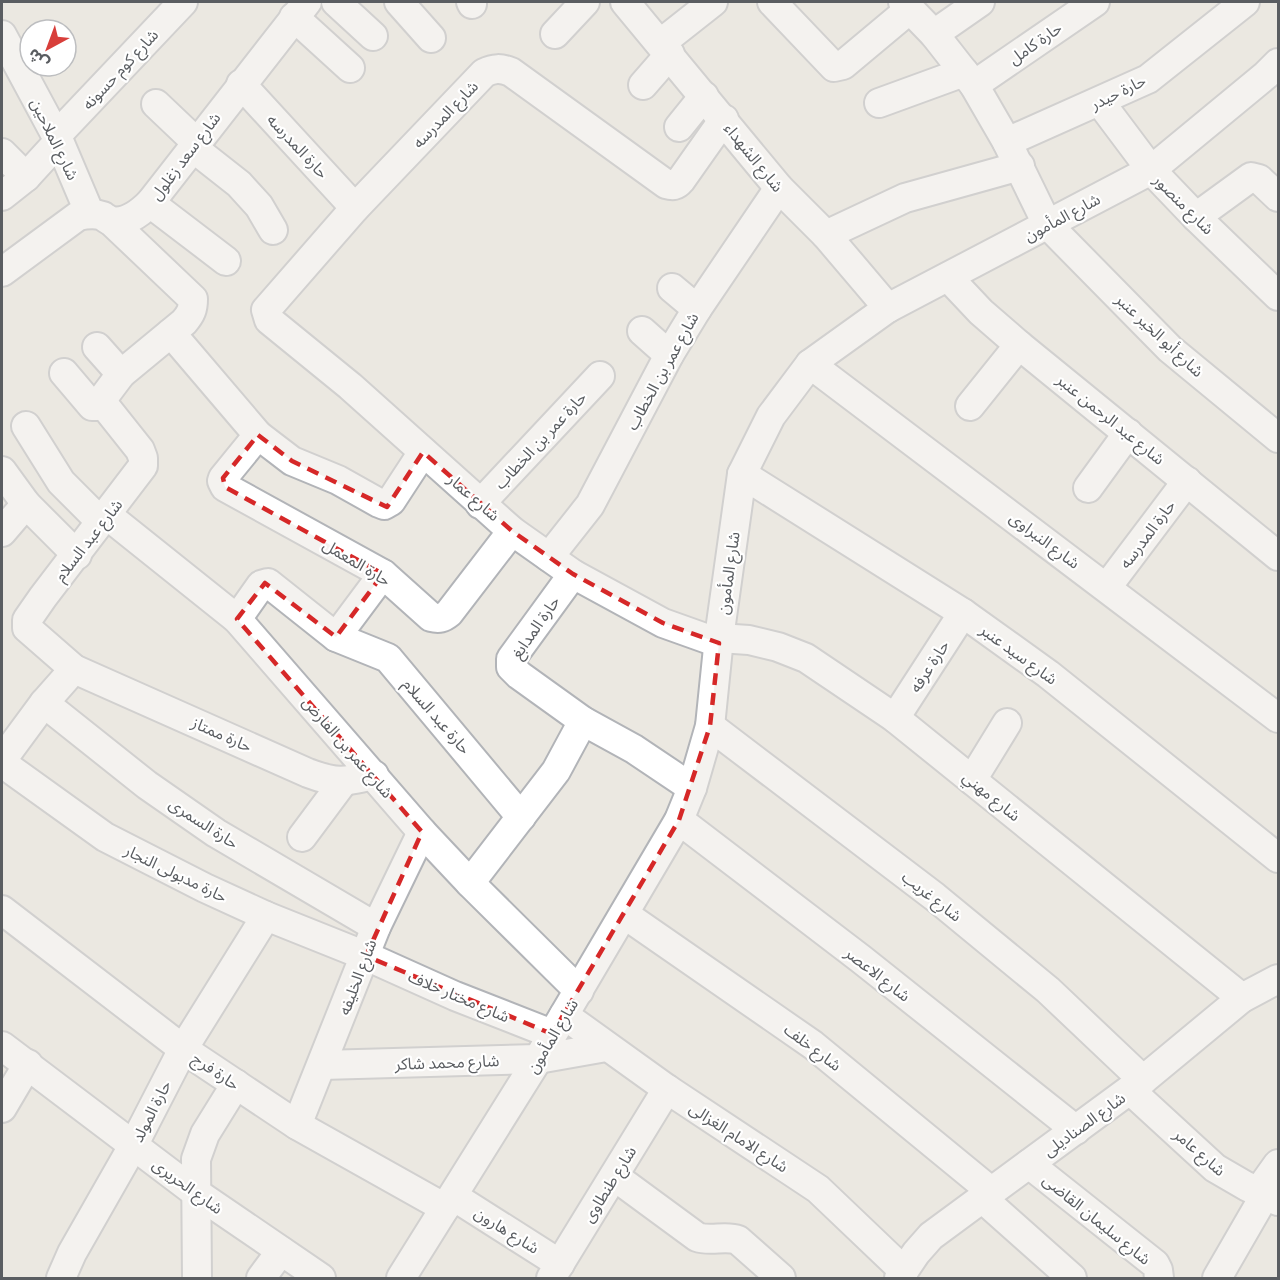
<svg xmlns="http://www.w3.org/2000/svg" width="1280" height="1280" viewBox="0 0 1280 1280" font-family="'Titillium Web','Noto Sans Arabic',sans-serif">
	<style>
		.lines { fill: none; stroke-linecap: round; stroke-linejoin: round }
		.minor-casing { stroke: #b2b4b8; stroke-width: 32 }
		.minor { stroke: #fff; stroke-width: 28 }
		.marked { fill: none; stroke: #d62828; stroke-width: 4.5; stroke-dasharray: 12 8; stroke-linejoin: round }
		.labels { text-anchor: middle; stroke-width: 4.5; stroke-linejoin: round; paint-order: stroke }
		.street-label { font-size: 16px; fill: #5a5d61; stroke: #fff }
	</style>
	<rect width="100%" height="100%" fill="#ebe8e1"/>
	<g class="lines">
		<g class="minor-casing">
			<g id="minor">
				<path d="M336 2 373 36"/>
				<path d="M399 2 431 38"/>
				<path d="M471 2 472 4"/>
				<path d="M625 2 779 188 826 235 888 308"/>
				<path d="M772 2 834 67 843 65 910 9"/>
				<path d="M903 2 934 34 974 85 1007 142 1047 224 1170 349 1278 438"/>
				<path d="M294 17 350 68"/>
				<path d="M555 34 585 2"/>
				<path d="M934 34 980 2"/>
				<path d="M2 35 59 141 90 214"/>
				<path d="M661 43 713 2"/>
				<path d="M241 84 355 208"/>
				<path d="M643 85 670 54"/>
				<path d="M974 85 1095 2"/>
				<path d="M1100 102 1151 170 1196 217 1278 296"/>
				<path d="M879 103 964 72"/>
				<path d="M156 104 196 142"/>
				<path d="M679 127 704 96"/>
				<path d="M56 136 183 2"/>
				<path d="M1007 142 1148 79 1245 2"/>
				<path d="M192 147 239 184 259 206 273 230"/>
				<path d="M2 153 26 177"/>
				<path d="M2 196 26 177 59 141"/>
				<path d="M150 203 226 261"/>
				<path d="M1196 217 1251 177 1259 179 1278 197"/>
				<path d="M826 235 905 198 1020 166"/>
				<path d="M2 272 78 216C87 214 95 213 103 216 104 217 110 221 111 221 127 224 141 212 150 203L307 2"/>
				<path d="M948 277 981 312 1019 345 1278 556"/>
				<path d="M672 288 697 309"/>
				<path d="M642 331 669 355"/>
				<path d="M171 333 258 435 292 461 338 480 379 503 384 505 391 501 423 452"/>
				<path d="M97 347 121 374"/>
				<path d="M810 364 1278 718"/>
				<path d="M64 373 92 406H97L121 374 184 322C191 314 193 309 193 299L111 221"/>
				<path d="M101 401 140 450 143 458V466L43 597 27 620V628L74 669 308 773C337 784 344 782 374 775"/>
				<path d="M970 406 1019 345"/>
				<path d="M26 426 61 482 101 522"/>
				<path d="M258 435 223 478 222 481 225 487 383 574 431 617C439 619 443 618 449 613L512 531"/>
				<path d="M2 471 26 504 77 555"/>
				<path d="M742 474 963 613 1048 674 1278 858"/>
				<path d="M1088 488 1128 433"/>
				<path d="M480 504 600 376"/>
				<path d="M107 515 237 619 422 832 470 883 579 991"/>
				<path d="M2 532 26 504"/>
				<path d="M549 557 590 505 669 355 697 309 779 188"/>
				<path d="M573 574 511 659V667L519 675 583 721 634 749 692 788"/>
				<path d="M1107 587 1187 481"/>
				<path d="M237 619 261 585 268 583 336 637 388 658 521 817"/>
				<path d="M336 637 383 574"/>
				<path d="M719 638 749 640 778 647 806 658 895 718 1242 998"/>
				<path d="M719 643 663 623 573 574 512 531 350 386 269 320 266 310 355 208 484 73C494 68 501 68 511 72L666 184C673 186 676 186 681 180L724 119"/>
				<path d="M44 703 147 785 216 833 376 927"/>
				<path d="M895 718 963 613"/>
				<path d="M710 726 935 897 1048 990 1143 1080"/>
				<path d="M2 760 44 703 74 669"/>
				<path d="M2 763 105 837 205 888 266 916 366 956 455 996 552 1034"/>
				<path d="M972 780 1007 723"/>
				<path d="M679 820 861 959 1076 1130"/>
				<path d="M302 837 343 782"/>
				<path d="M470 883 556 771 583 721"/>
				<path d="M2 910 183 1049 297 1125 445 1208"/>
				<path d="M624 914 813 1045 992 1192"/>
				<path d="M564 1015 667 1089 818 1189 904 1271"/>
				<path d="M2 1046 195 1192 321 1278"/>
				<path d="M322 1065 538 1059 606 1047"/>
				<path d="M1130 1090 1215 1168 1246 1186 1278 1201"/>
				<path d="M2 1108 28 1064"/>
				<path d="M297 1125 376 927 422 832"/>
				<path d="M1029 1164 1155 1264 1158 1270 1159 1278"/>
				<path d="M614 1176 697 1237C711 1242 725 1235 738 1240L781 1278"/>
				<path d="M1258 1192 1278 1164"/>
				<path d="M453 1196 560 1264"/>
				<path d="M982 1198 1072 1278"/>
				<path d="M61 1278 72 1253 133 1146 183 1049 266 916"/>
				<path d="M197 1278 196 1159 205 1134 236 1084"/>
				<path d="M261 1278 281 1251"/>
				<path d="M401 1278 538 1059 679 820 692 788 710 726 719 638 742 474 771 416 810 364 888 308 1151 170 1266 75 1278 63"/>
				<path d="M551 1278 667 1089"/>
				<path d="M899 1278 916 1253 931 1236 1143 1080 1242 998 1278 979"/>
				<path d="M1217 1278 1265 1195"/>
			</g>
		</g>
		<use href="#minor" class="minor"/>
	</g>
	<path d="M0 0H1280V1280H0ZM258 435 292 461 387 507 423 452 512 531 573 574 663 623 719 643 710 726 679 820 552 1034 366 956 422 832 237 619 265 583 336 637 383 574 225 487 223 478Z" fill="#ebe8e1" fill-opacity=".55" fill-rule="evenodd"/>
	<path class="marked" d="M258 435 292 461 387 507 423 452 512 531 573 574 663 623 719 643 710 726 679 820 552 1034 366 956 422 832 237 619 265 583 336 637 383 574 225 487 223 478Z"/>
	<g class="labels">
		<g class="street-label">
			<text transform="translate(1035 43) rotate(-35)" y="6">حارة كامل</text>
			<text transform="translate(120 69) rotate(-47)" y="6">شارع كوم حسونه</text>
			<text transform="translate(1118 92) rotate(-26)" y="6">حارة حيدر</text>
			<text transform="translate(445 114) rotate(-46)" y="6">شارع المدرسه</text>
			<text transform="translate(55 139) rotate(64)" y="6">شارع الملاحين</text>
			<text transform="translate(298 146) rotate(47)" y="6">حارة المدرسه</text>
			<text transform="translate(185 156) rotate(-53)" y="6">شارع سعد زغلول</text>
			<text transform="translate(754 157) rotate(51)" y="6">شارع الشهداء</text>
			<text transform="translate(1184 204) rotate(45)" y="6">شارع منصور</text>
			<text transform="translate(1062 217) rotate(-28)" y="6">شارع المأمون</text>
			<text transform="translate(1160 335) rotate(43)" y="6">شارع أبو الخير عنبر</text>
			<text transform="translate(662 371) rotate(-61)" y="6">شارع عمر بن الخطاب</text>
			<text transform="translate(1111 419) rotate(39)" y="6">شارع عبد الرحمن عنبر</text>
			<text transform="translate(540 440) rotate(-47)" y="6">حارة عمر بن الخطاب</text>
			<text transform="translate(474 497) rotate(41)" y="6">شارع عمار</text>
			<text transform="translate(1147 534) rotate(-53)" y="6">حارة المدرسه</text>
			<text transform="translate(88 540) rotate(-52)" y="6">شارع عبد السلام</text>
			<text transform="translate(1045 540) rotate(37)" y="6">شارع النبراوى</text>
			<text transform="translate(357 562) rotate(31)" y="6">حارة المعمل</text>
			<text transform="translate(728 573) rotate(-82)" y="6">شارع المأمون</text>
			<text transform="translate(535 627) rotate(-55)" y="6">حارة المدابغ</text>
			<text transform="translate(1019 654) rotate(36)" y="6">شارع سيد عنبر</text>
			<text transform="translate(929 666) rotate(-57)" y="6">حارة عرفه</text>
			<text transform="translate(437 716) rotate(49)" y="6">حارة عبد السلام</text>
			<text transform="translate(222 734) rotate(24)" y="6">حارة ممتاز</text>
			<text transform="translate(348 747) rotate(49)" y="6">شارع عمر بن الفارض</text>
			<text transform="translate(992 796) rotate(39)" y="6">شارع مهني</text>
			<text transform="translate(204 823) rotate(33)" y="6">حارة السمرى</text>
			<text transform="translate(176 873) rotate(26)" y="6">حارة مدبولى النجار</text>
			<text transform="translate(932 896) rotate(38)" y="6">شارع غريب</text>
			<text transform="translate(878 974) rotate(38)" y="6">شارع الاعصر</text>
			<text transform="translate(357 977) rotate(-69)" y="6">شارع الخليفه</text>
			<text transform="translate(459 996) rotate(23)" y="6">شارع مختار خلاف</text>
			<text transform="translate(552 1036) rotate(-59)" y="6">شارع المأمون</text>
			<text transform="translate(813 1047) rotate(37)" y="6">شارع خلف</text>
			<text transform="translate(447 1062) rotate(-2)" y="6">شارع محمد شاكر</text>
			<text transform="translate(216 1071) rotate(34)" y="6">حارة فرج</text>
			<text transform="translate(151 1111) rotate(-63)" y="6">حارة المولد</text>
			<text transform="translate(1084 1124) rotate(-36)" y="6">شارع الصناديلى</text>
			<text transform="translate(739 1137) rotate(33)" y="6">شارع الامام الغزالى</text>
			<text transform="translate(1200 1152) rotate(41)" y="6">شارع عامر</text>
			<text transform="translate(609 1184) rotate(-58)" y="6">شارع طنطاوى</text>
			<text transform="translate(188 1186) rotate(36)" y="6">شارع الحريرى</text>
			<text transform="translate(1097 1219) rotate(39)" y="6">شارع سليمان القاضى</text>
			<text transform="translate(507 1230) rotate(32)" y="6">شارع هارون</text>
		</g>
	</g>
	<rect width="1280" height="1280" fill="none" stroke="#5a5d61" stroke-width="6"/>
	<g transform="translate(48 48) rotate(221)"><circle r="28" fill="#ffffff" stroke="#bdbec0" stroke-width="1.5"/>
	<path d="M0-4.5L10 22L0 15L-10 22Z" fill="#d83e3a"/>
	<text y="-9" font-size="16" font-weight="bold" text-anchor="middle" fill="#5a5d61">ش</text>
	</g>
</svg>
